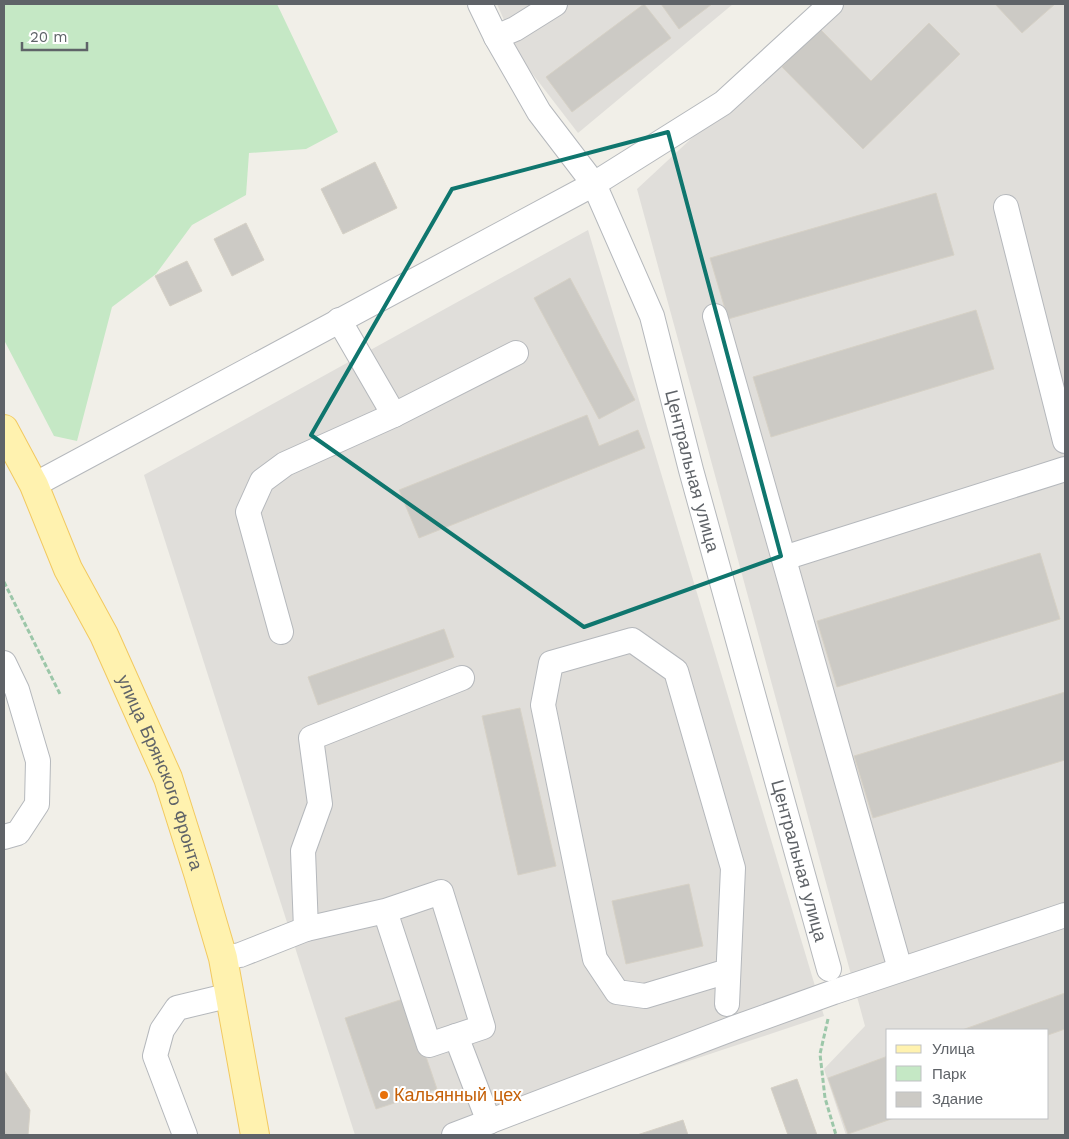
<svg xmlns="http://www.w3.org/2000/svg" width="1069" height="1139" viewBox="0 0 1069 1139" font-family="'Work Sans',sans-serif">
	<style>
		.industrial { fill: #e0deda; fill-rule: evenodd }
		.green { fill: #c5e8c5 }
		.building { fill: #cccac5; stroke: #d6d1c6 }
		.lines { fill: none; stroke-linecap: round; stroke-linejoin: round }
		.minor-casing { stroke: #b5b8bc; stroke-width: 26 }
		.major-casing { stroke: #f2c960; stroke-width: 30 }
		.path { stroke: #9cc7a9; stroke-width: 3; stroke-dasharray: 5 2.5; stroke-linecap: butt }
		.minor { stroke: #fff; stroke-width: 24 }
		.major { stroke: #fff2af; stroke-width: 28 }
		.marked { fill: none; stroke: #0f766e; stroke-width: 4; stroke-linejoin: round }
		.food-dot { fill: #e8710a; stroke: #fff; stroke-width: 2 }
		.labels { text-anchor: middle; stroke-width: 4; stroke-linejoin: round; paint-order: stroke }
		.street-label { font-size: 18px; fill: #5f6368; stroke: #fff }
		.food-label { font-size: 18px; fill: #c56008; stroke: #fff; text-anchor: start }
	</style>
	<rect width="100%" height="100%" fill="#f1efe8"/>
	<g class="industrial">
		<path d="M497 4H733L578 133 521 59Z"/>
		<path d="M836 4H1065V1135H846L824 1069 865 1026 637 189ZM888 1030H1048V1118H888Z"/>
		<path d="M588 230 824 1016 467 1135H355L144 475Z"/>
	</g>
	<path class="green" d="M4 4H277L338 132 306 149 249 153 246 195 192 225 156 274 112 307 77 441 54 436 4 340Z"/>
	<g class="building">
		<path d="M644 4 671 38 572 112 546 77Z"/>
		<path d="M661 4H712L679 29Z"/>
		<path d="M995 4H1055L1022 33Z"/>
		<path d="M929 23 960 54 863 149 782 67 820 29 871 81Z"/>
		<path d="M375 162 397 208 343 234 321 189Z"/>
		<path d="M936 193 954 255 728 319 710 258Z"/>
		<path d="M246 223 264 260 232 276 214 239Z"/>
		<path d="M187 261 202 291 170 306 155 276Z"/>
		<path d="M570 278 635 400 599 419 534 298Z"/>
		<path d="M976 310 994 369 771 437 753 377Z"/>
		<path d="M587 415 599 446 638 430 645 448 419 538 399 490Z"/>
		<path d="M1040 553 1060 619 837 687 817 621Z"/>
		<path d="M444 629 454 657 318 705 308 677Z"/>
		<path d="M1065 692V760L873 818 854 756Z"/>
		<path d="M520 708 556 866 518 875 482 716Z"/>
		<path d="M689 884 703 946 626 964 612 901Z"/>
		<path d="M1065 993V1029L1048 1035V1030H962Z"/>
		<path d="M406 998 437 1089 376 1109 345 1018Z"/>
		<path d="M888 1056V1118H894L848 1134 828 1078Z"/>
		<path d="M4 1070 30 1110 28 1135H4Z"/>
		<path d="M797 1079 817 1135H788L771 1088Z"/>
		<path d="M683 1120 688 1135H637Z"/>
	</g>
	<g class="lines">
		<g class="minor-casing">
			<g id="minor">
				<path id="s1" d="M480 4 496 37 539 112 594 184 652 316 691 470 829 969"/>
				<path d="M496 37 515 29 555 4"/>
				<path d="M1006 207 1065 441"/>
				<path d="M715 316 900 969"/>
				<path d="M339 320 394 415"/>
				<path d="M34 485 594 184 723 103 831 4"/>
				<path d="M784 558 1065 469"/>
				<path d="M281 632 248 512 262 481 285 464 394 415 516 353"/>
				<path d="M4 663 17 690 38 761 37 804 18 833 4 837"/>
				<path d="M306 929 303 851 320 804 311 738 462 678"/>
				<path d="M223 958 240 955 306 929 385 911 429 1045 483 1027 441 892 385 911"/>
				<path d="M727 1004 733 868 676 671 632 640 551 663 543 705 595 959 617 992 645 996 728 971"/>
				<path d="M456 1036 489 1122"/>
				<path d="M185 1135 155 1056 162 1030 177 1008 231 995"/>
				<path d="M454 1135 734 1028 834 992 1065 915"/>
			</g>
		</g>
		<g class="major-casing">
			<g id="major">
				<path id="s2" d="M4 429 34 485 68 569 104 635 168 778 198 873 223 958 255 1135"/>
			</g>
		</g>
		<g class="path">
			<path d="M4 582 61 696"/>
			<path d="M828 1019 820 1054 825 1098 836 1135"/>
		</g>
		<use href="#minor" class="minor"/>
		<use href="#major" class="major"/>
	</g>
	<path class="marked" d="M668 132 781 556 584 627 311 435 452 189Z"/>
	<circle class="food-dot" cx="384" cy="1095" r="5"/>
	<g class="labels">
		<g class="street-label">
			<text dy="6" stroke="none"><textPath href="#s1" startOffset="518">Центральная улица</textPath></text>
			<text dy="6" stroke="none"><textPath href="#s2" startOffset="378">улица Брянского Фронта</textPath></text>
			<text dy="6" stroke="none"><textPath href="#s1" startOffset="922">Центральная улица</textPath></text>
		</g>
		<g class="food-label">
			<text x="394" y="1101">Кальянный цех</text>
		</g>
	</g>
	<rect width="1069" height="1139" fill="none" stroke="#5f6368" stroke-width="10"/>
	<rect x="886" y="1029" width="162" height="90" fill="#ffffff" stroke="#bfc1c3"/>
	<rect x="896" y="1045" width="25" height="8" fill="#fff2af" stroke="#bfc1c3"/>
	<text x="932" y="1054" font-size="15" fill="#5f6368">Улица</text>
	<rect x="896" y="1066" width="25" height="15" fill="#c5e8c5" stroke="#bfc1c3"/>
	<text x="932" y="1079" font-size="15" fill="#5f6368">Парк</text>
	<rect x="896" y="1092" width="25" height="15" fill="#cccac5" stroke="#bfc1c3"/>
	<text x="932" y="1104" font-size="15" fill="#5f6368">Здание</text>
	<path d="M22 42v8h65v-8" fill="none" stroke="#5f6368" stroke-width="2.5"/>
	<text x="30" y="42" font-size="15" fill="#5f6368" stroke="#ffffff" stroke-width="4" paint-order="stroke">20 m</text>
</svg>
